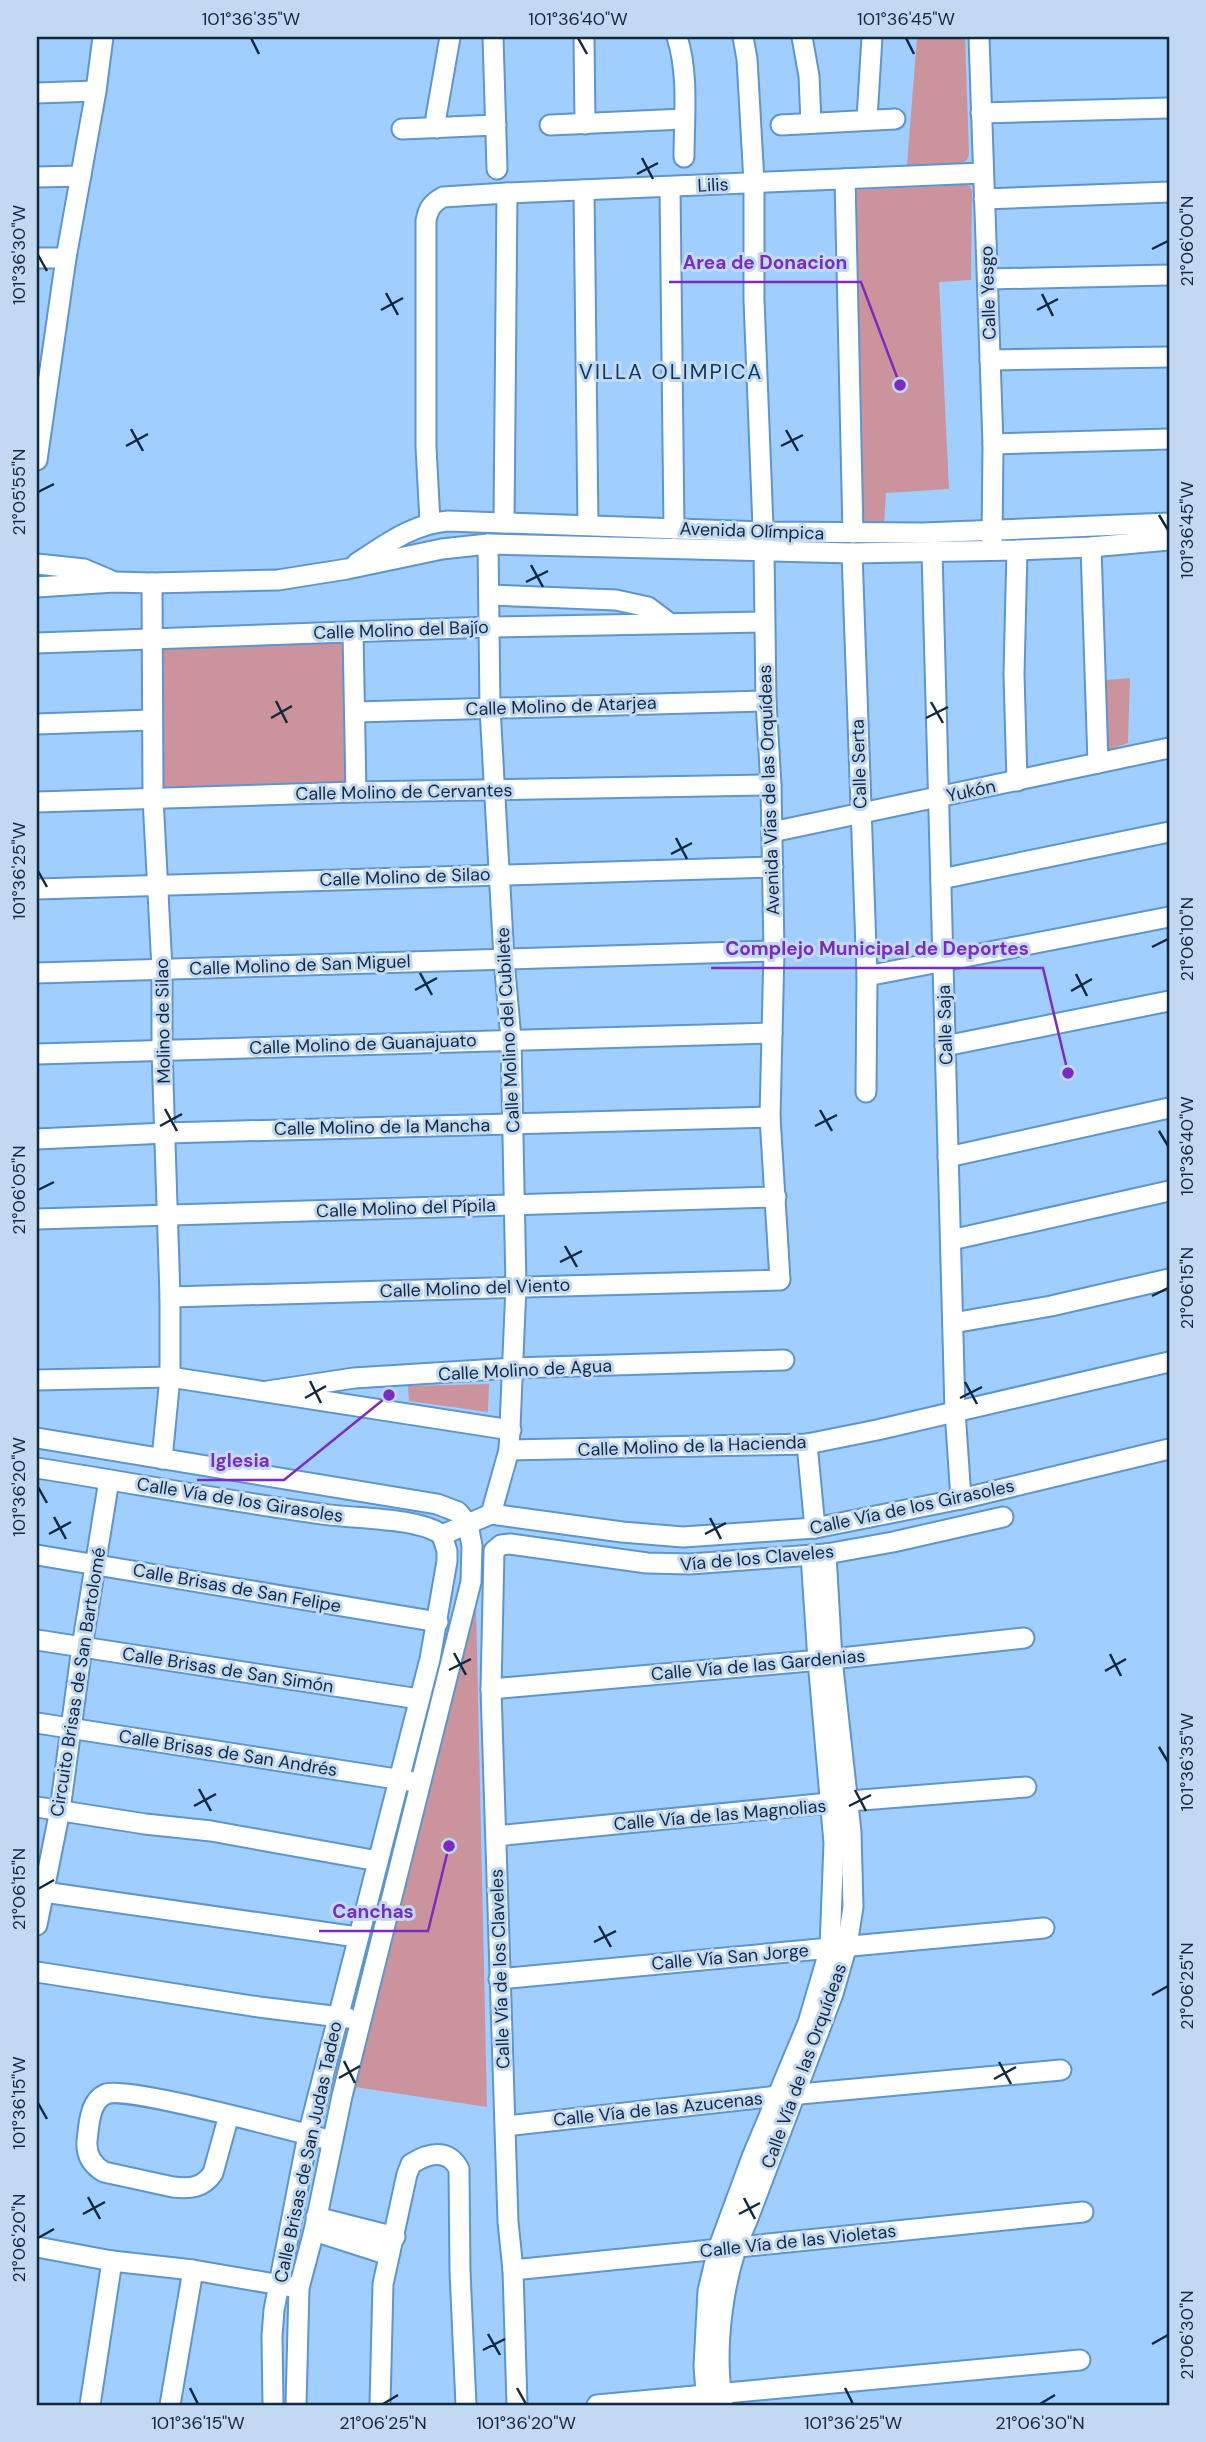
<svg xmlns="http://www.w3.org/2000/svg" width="1206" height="2442" viewBox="0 0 1206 2442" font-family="'DM Sans',sans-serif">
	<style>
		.green { fill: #cb949c }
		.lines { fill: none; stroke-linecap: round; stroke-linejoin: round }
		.minor-casing { stroke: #5d95ce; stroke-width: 23 }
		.minor { stroke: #fff; stroke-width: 19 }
		.ticks { fill: none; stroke: #122940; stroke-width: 2.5 }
		.labels { text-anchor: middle; stroke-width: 6; stroke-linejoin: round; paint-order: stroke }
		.street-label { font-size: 18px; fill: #122940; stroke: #c2d9f2 }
		.quarter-label { font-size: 21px; letter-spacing: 2px; fill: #0d3961; stroke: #c2d9f2 }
		.leader { fill: none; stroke: #7b2cbf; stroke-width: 2.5 }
		.callout-dot { fill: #7b2cbf; stroke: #c2d9f2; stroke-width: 2.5 }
		.callout-label { font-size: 19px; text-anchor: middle; font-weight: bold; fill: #7b2cbf; stroke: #c2d9f2; stroke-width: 6; stroke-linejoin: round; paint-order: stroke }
		.neatline { fill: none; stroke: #122940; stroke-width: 2.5 }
		.ticks-label { font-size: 18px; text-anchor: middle; fill: #122940 }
	</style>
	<rect width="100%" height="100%" fill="#a0ceff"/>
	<g class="green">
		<path d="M917 37H965L969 154 967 160 963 163 907 165Z"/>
		<path d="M966 185 970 186 972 191 971 280 939 282 949 489 886 493 884 524H862L852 190Z"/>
		<path d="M344 643 346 787 157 789 155 646Z"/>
		<path d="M1130 678 1128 743 1102 752 1106 680Z"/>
		<path d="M489 1384 488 1412 409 1401 408 1386Z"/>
		<path d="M476 1605 487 2107 355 2087Z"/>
	</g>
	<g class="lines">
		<g class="minor-casing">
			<g id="minor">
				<path d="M493 37 497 169"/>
				<path d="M584 37 585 124"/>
				<path d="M677 37C689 74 684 118 684 157"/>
				<path d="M802 37 809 76 811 123"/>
				<path d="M979 37 993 444 992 543"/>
				<path d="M37 93 96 91"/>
				<path d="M981 113 1169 108"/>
				<path d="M867 119 872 37"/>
				<path d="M550 125 684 119"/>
				<path d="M781 125 895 119"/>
				<path d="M437 128 436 117 450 37"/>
				<path d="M402 129 496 125"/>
				<path d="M37 177 81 176"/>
				<path d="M845 179 853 533"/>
				<path d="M670 187 674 529"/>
				<path d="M584 190 588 525"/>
				<path d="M984 199 1169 192"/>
				<path d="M37 258H66"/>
				<path d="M988 279 1169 275"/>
				<path d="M990 360 1169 357"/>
				<path d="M993 444 1169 439"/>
				<path d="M37 460 66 258 96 91 103 37"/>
				<path d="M504 521 507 193"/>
				<path d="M430 522 426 447V221C428 209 432 203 443 197L507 193 982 173"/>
				<path d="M488 544 490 708 504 959 511 1039 516 1286 509 1450 491 1514"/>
				<path d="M1091 547 1098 763"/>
				<path d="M932 552 955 1411 961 1499"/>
				<path d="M852 553 867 976 866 1092"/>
				<path d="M357 563C387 544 412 524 448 521L764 532 923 533 1169 523"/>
				<path d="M37 564 84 569 110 580"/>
				<path d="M152 583 153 798 162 969V1050L170 1297V1377L162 1459"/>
				<path d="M37 587 114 582 152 583 278 580 347 569 442 549 488 544 852 553 1017 550 1091 547 1169 540"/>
				<path d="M489 595 616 600 648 607 668 622"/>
				<path d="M353 632 356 792"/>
				<path d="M37 643 490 627 764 622"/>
				<path d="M356 712 766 701"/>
				<path d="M37 724 151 720"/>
				<path d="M1017 781 1014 674 1017 550"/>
				<path d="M37 802 356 792 771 785"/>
				<path d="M772 832 1169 748"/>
				<path d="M941 879 1169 832"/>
				<path d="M37 889 773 867"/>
				<path d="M37 973 774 951"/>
				<path d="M867 976 1169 917"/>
				<path d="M945 1046 1169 1001"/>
				<path d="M37 1054 772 1033"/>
				<path d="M37 1139 166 1133 770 1117"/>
				<path d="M948 1157 1169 1108"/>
				<path d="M37 1219 776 1197"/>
				<path d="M951 1240 1169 1191"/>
				<path d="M170 1297 780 1280 770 1117 774 951 771 785 766 701 764 552 754 300V182L747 59 743 37"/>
				<path d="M953 1323 1051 1306 1169 1279"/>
				<path d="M37 1380 170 1377 511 1430"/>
				<path d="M268 1391 354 1378 513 1368 784 1360"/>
				<path d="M37 1438 437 1504 458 1512 468 1524 472 1546 471 1582 342 2096 314 2231 299 2288 296 2405"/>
				<path d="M807 1444 815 1528"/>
				<path d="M509 1450 807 1444 877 1430 1169 1362"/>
				<path d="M37 1468C132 1483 227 1501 322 1514 353 1519 418 1517 442 1535"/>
				<path d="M442 1535 491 1514 622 1532 683 1537 815 1528 961 1499 1169 1449"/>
				<path d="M37 1555 438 1622"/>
				<path d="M37 1640 419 1699"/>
				<path d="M491 1689 832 1659 1024 1638"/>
				<path d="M37 1723 409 1781"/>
				<path d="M37 1807 145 1824 211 1831 378 1861"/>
				<path d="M496 1836 849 1801 1026 1787"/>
				<path d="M37 1891 357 1937"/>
				<path d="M37 1925 60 1810 82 1647 109 1480"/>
				<path d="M37 1972 259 2007 348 2018"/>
				<path d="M499 1979 1044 1928"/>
				<path d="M229 2115 213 2173C203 2188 190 2189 173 2187L104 2172C92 2165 86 2155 87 2141 89 2126 89 2101 106 2094 125 2086 290 2130 321 2138"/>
				<path d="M506 2126 778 2096 1061 2070"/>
				<path d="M316 2217 395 2237"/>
				<path d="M314 2231 389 2255"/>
				<path d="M37 2247 112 2261 193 2270 292 2287"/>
				<path d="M513 2270 1083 2212"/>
				<path d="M90 2405 112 2261"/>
				<path d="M170 2405 193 2270"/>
				<path d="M273 2405 272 2336 274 2310 308 2135 430 1659 447 1561V1551L442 1535"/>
				<path d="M380 2405 383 2284 407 2174 411 2164C428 2153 448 2148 459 2169L460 2271 466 2405"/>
				<path d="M517 2405 513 2270 508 2222 491 1689 494 1551 501 1545 510 1544 647 1563 690 1564 826 1554 893 1542 1003 1517"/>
				<path d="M597 2405 1080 2360"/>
				<path d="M707 2405 704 2366 708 2291 718 2249 752 2157 808 2023 830 1948 834 1843 818 1660 811 1555"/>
				<path d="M723 2405C713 2349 723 2272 747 2221L833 1994 847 1945 853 1907 851 1832 832 1659 826 1554"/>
			</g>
		</g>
		<use href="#minor" class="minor"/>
	</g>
	<path class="ticks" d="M251 38 259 54M578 38 587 54M906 38 914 54M642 158 653 179M637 174 658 163M1152 249 1168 241M38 255 47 271M386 293 398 315M1042 294 1053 316M381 310 403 298M1037 310 1058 299M131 429 143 451M786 430 798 451M126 446 148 434M781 446 803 435M38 492 54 484M1159 515 1168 530M531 565 543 587M526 582 548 571M276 701 287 723M931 702 943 723M271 718 292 706M926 718 948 707M676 838 687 859M671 854 692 843M38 871 47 887M1152 947 1168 939M420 973 432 995M1076 974 1087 996M415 990 437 978M1071 991 1092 979M165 1109 177 1131M820 1110 832 1131M160 1126 182 1114M815 1126 837 1115M1159 1131 1168 1146M38 1190 54 1182M565 1246 577 1267M560 1262 582 1251M1152 1296 1168 1288M310 1381 321 1403M965 1382 977 1404M305 1398 326 1386M960 1398 982 1387M38 1487 47 1503M54 1517 66 1539M710 1518 721 1539M49 1534 71 1522M705 1534 726 1523M454 1653 466 1675M1110 1654 1121 1676M449 1670 471 1659M1105 1671 1126 1659M1159 1747 1168 1762M199 1789 211 1811M855 1790 866 1811M194 1806 216 1794M849 1806 871 1795M38 1889 54 1880M599 1926 611 1947M594 1942 616 1931M1152 1995 1168 1986M344 2061 355 2083M999 2062 1011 2084M339 2078 360 2066M994 2079 1016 2067M38 2103 47 2119M88 2197 100 2219M744 2198 755 2219M83 2214 105 2202M739 2214 760 2203M38 2238 54 2229M488 2334 500 2355M1152 2344 1168 2335M483 2350 505 2339M190 2388 198 2404M517 2388 526 2404M845 2388 853 2404M383 2404 398 2395M1040 2404 1055 2395"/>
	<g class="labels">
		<g class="street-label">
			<text transform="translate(713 185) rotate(-3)" y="6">Lilis</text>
			<text transform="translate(988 293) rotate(-92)" y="6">Calle Yesgo</text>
			<text transform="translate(752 531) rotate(2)" y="6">Avenida Olímpica</text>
			<text transform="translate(401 630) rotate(-2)" y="6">Calle Molino del Bajío</text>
			<text transform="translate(561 706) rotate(-2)" y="6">Calle Molino de Atarjea</text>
			<text transform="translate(859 764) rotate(-92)" y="6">Calle Serta</text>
			<text transform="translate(769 790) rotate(-92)" y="6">Avenida Vías de las Orquídeas</text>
			<text transform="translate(971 791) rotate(-12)" y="6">Yukón</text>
			<text transform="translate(404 792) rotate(-1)" y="6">Calle Molino de Cervantes</text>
			<text transform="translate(405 877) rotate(-2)" y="6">Calle Molino de Silao</text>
			<text transform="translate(300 965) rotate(-2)" y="6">Calle Molino de San Miguel</text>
			<text transform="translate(163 1021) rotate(-91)" y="6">Molino de Silao</text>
			<text transform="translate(945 1025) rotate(-92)" y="6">Calle Saja</text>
			<text transform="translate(508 1030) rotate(-93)" y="6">Calle Molino del Cubilete</text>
			<text transform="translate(363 1044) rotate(-2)" y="6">Calle Molino de Guanajuato</text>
			<text transform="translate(382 1127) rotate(-1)" y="6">Calle Molino de la Mancha</text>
			<text transform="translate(406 1208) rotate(-2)" y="6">Calle Molino del Pípila</text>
			<text transform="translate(475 1288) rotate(-2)" y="6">Calle Molino del Viento</text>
			<text transform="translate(525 1370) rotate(-3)" y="6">Calle Molino de Agua</text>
			<text transform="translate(692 1446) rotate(-2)" y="6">Calle Molino de la Hacienda</text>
			<text transform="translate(240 1500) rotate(9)" y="6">Calle Vía de los Girasoles</text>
			<text transform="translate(912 1507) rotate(-12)" y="6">Calle Vía de los Girasoles</text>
			<text transform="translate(757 1558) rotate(-5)" y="6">Vía de los Claveles</text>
			<text transform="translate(237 1588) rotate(10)" y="6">Calle Brisas de San Felipe</text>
			<text transform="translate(758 1665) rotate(-5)" y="6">Calle Vía de las Gardenias</text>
			<text transform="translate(228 1670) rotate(9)" y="6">Calle Brisas de San Simón</text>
			<text transform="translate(78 1682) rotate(-81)" y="6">Circuito Brisas de San Bartolomé</text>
			<text transform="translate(228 1753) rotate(9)" y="6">Calle Brisas de San Andrés</text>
			<text transform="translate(720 1815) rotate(-5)" y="6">Calle Vía de las Magnolias</text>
			<text transform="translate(730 1957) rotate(-5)" y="6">Calle Vía San Jorge</text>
			<text transform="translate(500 1969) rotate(-92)" y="6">Calle Vía de los Claveles</text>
			<text transform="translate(804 2066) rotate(-70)" y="6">Calle Vía de las Orquídeas</text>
			<text transform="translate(658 2109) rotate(-6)" y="6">Calle Vía de las Azucenas</text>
			<text transform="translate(308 2152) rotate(-78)" y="6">Calle Brisas de San Judas Tadeo</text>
			<text transform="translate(798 2241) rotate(-6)" y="6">Calle Vía de las Violetas</text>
		</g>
		<g class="quarter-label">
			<text x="671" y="379">VILLA OLIMPICA</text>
		</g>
	</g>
	<path class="leader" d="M900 385L861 282H669M1068 1073L1043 968H711M389 1395L284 1480H197M449 1846L428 1931H319"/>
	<g class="callout-dot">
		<circle cx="900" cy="385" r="7"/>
		<circle cx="1068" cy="1073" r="7"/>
		<circle cx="389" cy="1395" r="7"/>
		<circle cx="449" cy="1846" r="7"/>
	</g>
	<g class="callout-label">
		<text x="765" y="269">Area de Donacion</text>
		<text x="877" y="955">Complejo Municipal de Deportes</text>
		<text x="240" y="1467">Iglesia</text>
		<text x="373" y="1918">Canchas</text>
	</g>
	<rect width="1206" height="2442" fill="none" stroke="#c2d9f2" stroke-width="77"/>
	<rect x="38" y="38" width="1130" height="2366" class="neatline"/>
	<g class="ticks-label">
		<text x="251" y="25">101°36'35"W</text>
		<text x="578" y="25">101°36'40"W</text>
		<text x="906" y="25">101°36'45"W</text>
		<text transform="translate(1187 241) rotate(-90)" y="6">21°06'00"N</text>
		<text transform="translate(19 255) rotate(-90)" y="6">101°36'30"W</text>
		<text transform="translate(19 492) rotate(-90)" y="6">21°05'55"N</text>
		<text transform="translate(1187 530) rotate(-90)" y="6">101°36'45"W</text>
		<text transform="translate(19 871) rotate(-90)" y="6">101°36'25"W</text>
		<text transform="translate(1187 939) rotate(-90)" y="6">21°06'10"N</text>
		<text transform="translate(1187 1146) rotate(-90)" y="6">101°36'40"W</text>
		<text transform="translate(19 1190) rotate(-90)" y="6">21°06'05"N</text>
		<text transform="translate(1187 1288) rotate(-90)" y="6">21°06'15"N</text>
		<text transform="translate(19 1487) rotate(-90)" y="6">101°36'20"W</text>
		<text transform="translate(1187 1762) rotate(-90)" y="6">101°36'35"W</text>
		<text transform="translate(19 1889) rotate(-90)" y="6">21°06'15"N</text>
		<text transform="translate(1187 1986) rotate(-90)" y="6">21°06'25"N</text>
		<text transform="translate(19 2103) rotate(-90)" y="6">101°36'15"W</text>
		<text transform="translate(19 2238) rotate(-90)" y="6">21°06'20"N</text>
		<text transform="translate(1187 2335) rotate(-90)" y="6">21°06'30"N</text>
		<text x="198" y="2429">101°36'15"W</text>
		<text x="383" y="2429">21°06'25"N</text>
		<text x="526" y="2429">101°36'20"W</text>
		<text x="853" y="2429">101°36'25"W</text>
		<text x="1040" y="2429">21°06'30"N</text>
	</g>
</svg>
